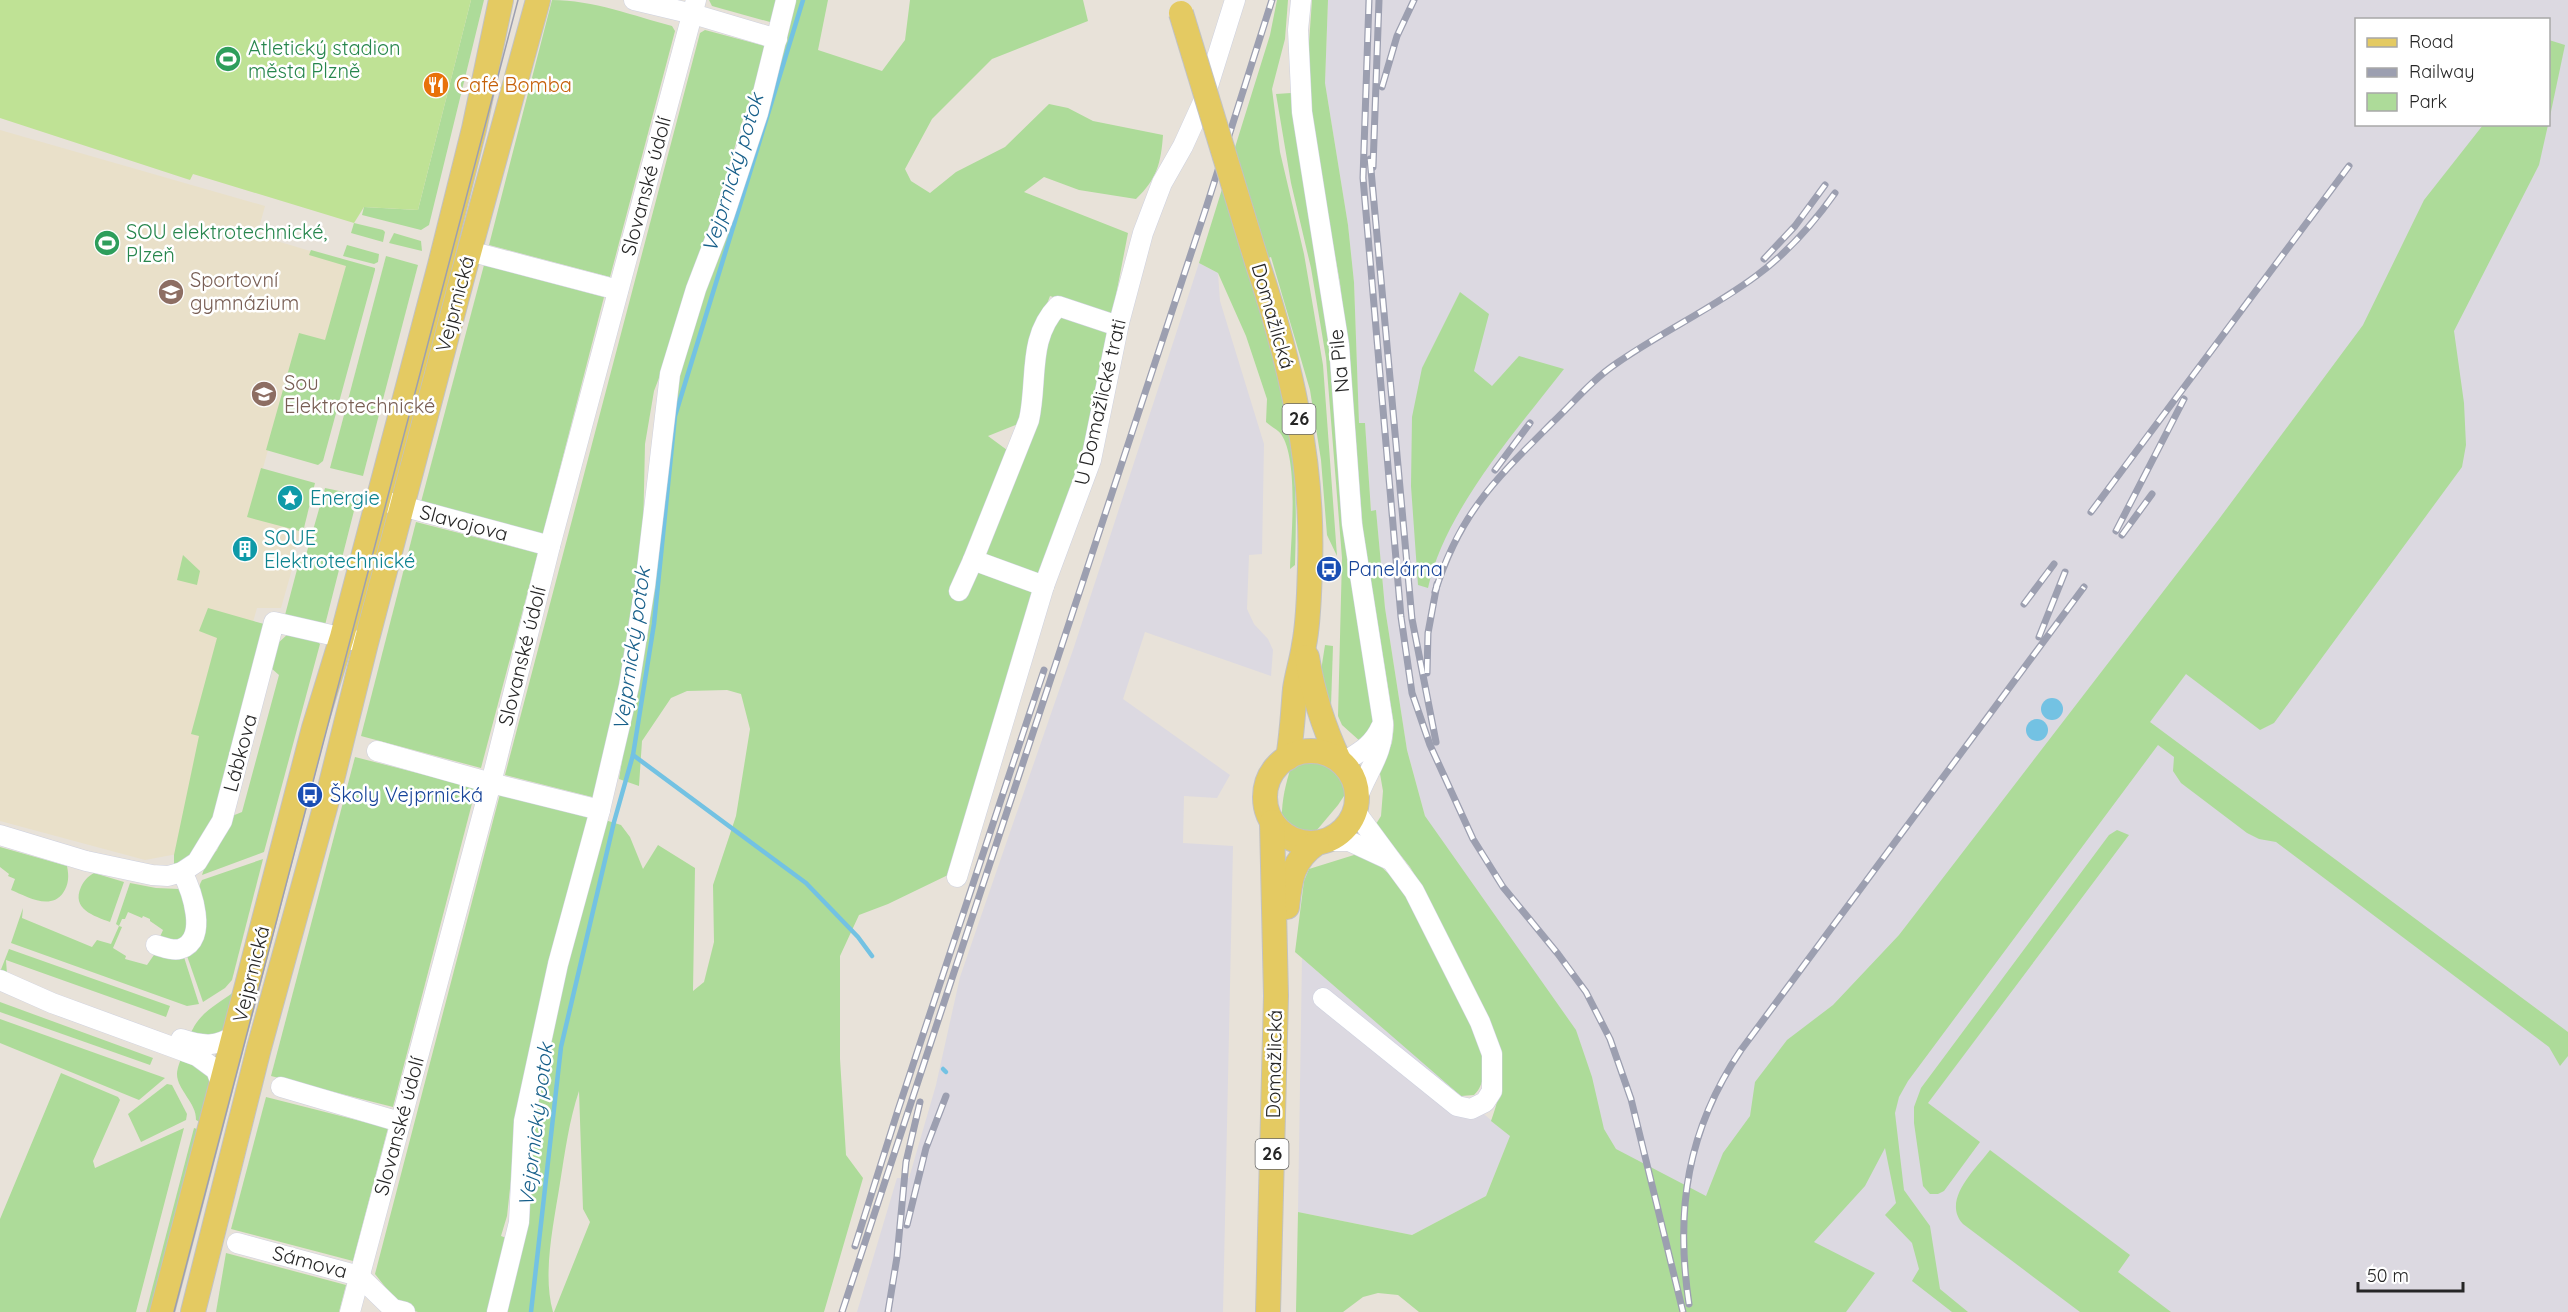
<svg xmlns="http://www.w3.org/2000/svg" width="2568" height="1312" viewBox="0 0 2568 1312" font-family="Quicksand,sans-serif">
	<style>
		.industrial { fill: #dcd9e1; fill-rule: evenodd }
		.education { fill: #e9e0c9 }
		.green { fill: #addb99 }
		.pitch { fill: #bfe295 }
		.water { fill: #73c2e3 }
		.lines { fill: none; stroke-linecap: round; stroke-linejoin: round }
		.stream { stroke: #73c2e3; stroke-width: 4.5 }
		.minor-casing { stroke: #ced1df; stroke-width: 21 }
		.major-casing { stroke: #c2c2c2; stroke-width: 26 }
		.minor { stroke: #fff; stroke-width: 20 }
		.major { stroke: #e4ca62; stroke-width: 24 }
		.tram { stroke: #9c9fb0; stroke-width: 1.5 }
		.rail-casing { stroke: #9c9fb0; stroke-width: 7 }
		.rail { stroke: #fff; stroke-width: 4.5; stroke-dasharray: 14; stroke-linecap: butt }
		.major-bridge-casing { stroke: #c2c2c2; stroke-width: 26; stroke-linecap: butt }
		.major-bridge { stroke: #e4ca62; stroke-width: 24 }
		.labels { text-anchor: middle; stroke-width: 5; stroke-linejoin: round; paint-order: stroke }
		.shield { fill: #fff; stroke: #676767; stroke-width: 1.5 }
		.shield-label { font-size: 18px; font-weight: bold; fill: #262626 }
		.leisure-label { font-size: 20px; fill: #27864d; stroke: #fff; text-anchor: start }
		.food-label { font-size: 20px; fill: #c56008; stroke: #fff; text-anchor: start }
		.street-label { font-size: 20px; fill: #262626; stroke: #fff }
		.education-label { font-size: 20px; fill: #785e54; stroke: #fff; text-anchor: start }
		.culture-label { font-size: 20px; fill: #0d838f; stroke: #fff; text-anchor: start }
		.transit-label { font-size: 20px; fill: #164399; stroke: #fff; text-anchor: start }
		.water-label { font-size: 21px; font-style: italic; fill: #175f8a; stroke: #fff }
	</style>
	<rect width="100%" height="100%" fill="#e8e2d9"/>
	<g class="industrial">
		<path d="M1328 0H2568V1312H1657L1510 1137 1486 1196 1412 1235 1298 1212 1302 958 1499 1127 1512 1074 1425 816 1407 750 1385 608 1376 511H1371L1365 424H1359L1354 282 1348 225 1325 83ZM2356 20H2548V124H2356Z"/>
		<path d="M1199 263 1218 273 1220 301 1264 444 1262 554 1249 555 1247 609 1254 624 1268 639 1273 650 1271 676 1145 632 1123 699 1230 775 1217 798 1184 796 1183 843 1233 846 1223 1312H857L897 1178H909L936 1085 960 977 1074 647Z"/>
	</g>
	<path class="education" d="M0 130 265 206 257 235 350 263 323 359 266 449 268 450 263 468H261L250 517 300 531 291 565 293 566 281 608H257L188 852 145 860 0 821Z"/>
	<g class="green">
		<path d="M471 0H484L429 225 421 230 362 215 364 207 418 210Z"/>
		<path d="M552 0C593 0 634 16 672 26L675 31 610 277 489 245Z"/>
		<path d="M709 0H784L777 24 712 6Z"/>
		<path d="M794 0H828L818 50 882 71 905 40 910 0H1083L1088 21 992 59 932 119 905 169 911 181 930 193 956 172 1005 147 1049 104 1068 108 1093 121 1163 135C1161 163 1157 179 1136 199L1079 190 1044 177 1024 192 1128 233 1112 316 1050 296 1038 328 1023 422 988 436 1007 450 951 589 977 572 1034 591 948 875 888 904 859 915 840 956V1059L846 1155 863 1178 824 1312H554L590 1222 583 1209 579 1091C569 1121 565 1152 560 1183 554 1222 542 1274 553 1312H502L521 1229 534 1125 566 961 602 819 621 825 630 837 643 869 658 845 695 868 693 991 704 982 714 942 713 885 736 816 750 729 741 694 727 690 687 691 671 698 642 741 639 786 619 779 646 616 675 380Z"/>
		<path d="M1277 0H1288L1285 39 1272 89 1280 152 1304 254 1323 365 1337 556 1327 535 1321 460 1310 390 1271 257 1248 265C1265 327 1284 390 1292 454 1297 491 1296 528 1295 565L1290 569C1291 537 1299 460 1281 434 1278 430 1270 426 1266 422L1267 399 1246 336 1218 273 1199 263 1270 35Z"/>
		<path d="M1312 0H1328L1325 83 1348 225 1354 282 1359 423H1365L1371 511 1376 510 1385 608 1407 750 1425 816 1576 1030 1592 1077 1604 1129 1616 1149 1706 1196 1723 1153 1750 1116 1755 1082 1787 1040 1833 1005 1899 935 2219 519 2363 325 2424 200 2483 125H2548L2539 165 2454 331 2464 403 2466 445 2462 467 2274 723 2260 730 2186 674 2150 722 2568 1032V1056L2560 1066 2549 1047 2276 842 2259 839 2247 833 2181 783 2173 771 2174 757 2158 745 1908 1081 1899 1097 1895 1113 1904 1190 1930 1226 1940 1289 1968 1312H1952L1912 1281 1919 1269 1912 1243 1885 1215 1896 1203 1885 1148 1865 1186 1814 1242 1875 1273 1846 1312H1419L1398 1295 1378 1293 1363 1297 1343 1312H1296L1298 1212 1412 1235 1486 1196 1510 1136 1491 1121C1499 1099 1503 1081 1501 1058L1423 889 1410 867 1376 824 1381 816 1383 791 1379 768 1392 743 1394 725 1363 531 1351 379 1340 283 1311 122 1307 72Z"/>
		<path d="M705 30 769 47 743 119 694 286 654 391 645 444 643 534 633 635 596 798 505 775 700 33Z"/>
		<path d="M2549 40 2565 45 2549 121 2548 41Z"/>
		<path d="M1291 93C1301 180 1319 266 1331 353 1346 476 1359 599 1373 723L1361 742 1342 725 1338 716 1342 558 1326 358 1311 268 1291 183 1276 94Z"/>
		<path d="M354 223 383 230 385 232 383 242 351 233Z"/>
		<path d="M394 233 421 241 422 251 389 243Z"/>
		<path d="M347 245 379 254 378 262 374 264 343 256Z"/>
		<path d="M311 250 375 268V270L323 461 318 465 266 450 299 333 325 340 346 266 309 255Z"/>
		<path d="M386 256 418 265 363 476 330 468Z"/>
		<path d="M484 265 604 297 543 534 421 502Z"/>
		<path d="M1460 292 1489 314 1474 371 1492 386 1519 356 1564 369C1516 431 1445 510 1428 588L1418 585 1411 486 1412 417 1422 368Z"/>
		<path d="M1062 313 1112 333 1086 457 1041 574 1032 576 983 556 1042 357 1051 321Z"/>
		<path d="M261 468 315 483 303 532 247 517Z"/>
		<path d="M325 488 358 495 325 625 285 615 299 562H304Z"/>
		<path d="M416 522 538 553 481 768 361 736Z"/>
		<path d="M183 555 200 571 197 585 177 580Z"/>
		<path d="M208 608 264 624 217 818 196 854 174 866V855L199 736 191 734 217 638 199 631Z"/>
		<path d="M289 633 317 641 320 644 264 852 202 875 206 863 217 850 232 816 242 812 279 675 271 668 277 644Z"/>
		<path d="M1325 645 1333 646 1331 706 1329 711 1320 677Z"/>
		<path d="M355 757 476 788 393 1107 271 1076Z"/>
		<path d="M1308 761C1328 762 1341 771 1348 790L1338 805 1311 837 1297 834 1282 823C1281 803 1285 786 1291 767Z"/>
		<path d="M500 794 590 818 514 1152 507 1216 501 1236 509 1239 491 1312H418L401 1307 375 1274Z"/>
		<path d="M2117 830 2129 835 1928 1103 1980 1142 1944 1191 1938 1194H1930L1923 1186 1914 1123V1107L1921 1088 2109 835Z"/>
		<path d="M0 847 67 866C69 876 69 884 63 893 50 911 26 896 11 890L15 879 8 876 9 874 0 867Z"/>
		<path d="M1358 851C1375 860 1392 875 1403 890 1415 906 1423 926 1432 943 1447 973 1506 1066 1474 1095L1461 1096 1295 952 1304 881 1309 869 1354 855Z"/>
		<path d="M263 859 232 980 225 988 203 1002 186 953 200 884 202 880Z"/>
		<path d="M94 873 124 882 110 922C94 916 71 909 81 887 84 881 87 877 94 873Z"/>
		<path d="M130 883 156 888 179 889 188 902 186 933 181 941 159 939 163 930 150 921V919L143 916 142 918 128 912 125 919H122L119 926 122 927 113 948 126 956 125 959 147 965 156 952 183 954 199 1004 187 1006 11 943 23 908 22 918 92 947 97 940 111 944 119 926 116 924Z"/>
		<path d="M9 949 170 1006 166 1017 6 960 7 974 0 972Z"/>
		<path d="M239 988 229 1024 219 1036 189 1038C198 1011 218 1005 239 988Z"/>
		<path d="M0 1002 153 1058 150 1065 0 1012Z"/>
		<path d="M0 1019 165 1078 139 1100 0 1043Z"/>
		<path d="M182 1054 207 1072 210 1081 202 1123 196 1120C197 1103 177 1090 177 1074 177 1068 181 1060 182 1054Z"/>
		<path d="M61 1073 118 1097 120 1100 93 1161 95 1168 184 1128 136 1312H0V1219Z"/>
		<path d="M167 1084 172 1085 187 1114 186 1120 141 1142 128 1114Z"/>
		<path d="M266 1097 388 1128 353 1261 231 1229Z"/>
		<path d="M194 1128 200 1130 153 1312H146Z"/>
		<path d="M1990 1150 2130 1255 2118 1272 2171 1312H2080L1963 1224C1941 1200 1976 1169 1990 1150Z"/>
		<path d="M226 1253 346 1285 339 1312H216Z"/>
	</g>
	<path class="pitch" d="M0 0H471L418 210 364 207 354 223 193 174 190 180 0 118Z"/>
	<g class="water">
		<circle cx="2052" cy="709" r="11"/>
		<circle cx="2037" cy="730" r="11"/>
	</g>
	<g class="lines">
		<g class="stream">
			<path d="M633 755 806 883 858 937 872 956"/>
			<path d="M943 1069 946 1072"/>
			<path d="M531 1312 561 1047 614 822 633 755 654 624 675 416 803 0"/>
		</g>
		<g class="minor-casing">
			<g id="minor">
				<path d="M634 0 693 14 777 39"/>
				<path d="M1301 0 1298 30 1302 112 1339 345 1352 524 1383 722C1384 754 1367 771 1357 799"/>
				<path d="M469 251 618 290"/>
				<path d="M387 502 550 546"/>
				<path d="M1044 586 973 560 1029 420C1038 380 1027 338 1058 306L1112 324 1119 323"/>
				<path d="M959 591 973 560"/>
				<path d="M377 751 491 783 600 810"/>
				<path d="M1342 763C1358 753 1373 746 1381 727"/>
				<path d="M0 835 86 861 152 875 168 876 182 872 197 862 222 821 274 622 366 643"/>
				<path d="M1327 841H1349L1390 860"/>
				<path d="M957 877 1044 586 1091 460 1119 323 1143 233 1162 183 1183 146 1203 102 1235 0"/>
				<path d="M156 945C163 947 173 951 180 949 210 940 191 889 182 872"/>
				<path d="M0 980 52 1003 197 1056 216 1070 222 1086"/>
				<path d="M1323 998 1457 1106 1471 1109 1485 1102 1492 1091V1054L1480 1022 1414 891 1355 811"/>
				<path d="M181 1039C202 1046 217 1048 236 1034"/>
				<path d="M281 1087 400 1122"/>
				<path d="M237 1243 359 1276 393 1309 405 1312"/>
				<path d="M350 1312 491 783 550 546 696 0"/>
				<path d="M497 1312 519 1222 524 1121 558 964 600 810 629 686 645 586 670 374 696 289 724 216 758 113 786 0"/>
			</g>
		</g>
		<g class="major-casing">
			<g id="major">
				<path d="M1257 262C1290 360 1314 462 1310 567 1309 592 1309 620 1304 645 1302 660 1297 674 1295 689 1293 712 1292 735 1288 758"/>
				<path d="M1307 657C1313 694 1323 726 1339 760"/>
				<circle cx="1311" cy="797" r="46"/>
				<path d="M1287 907C1290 880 1292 860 1317 843"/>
				<path d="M162 1312 314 728 342 637 440 265 474 129 501 0"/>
				<path d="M193 1312 259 1048 326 804 366 643 464 271 538 0"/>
				<path d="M1268 1312 1276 996 1272 822"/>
			</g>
		</g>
		<use href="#minor" class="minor"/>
		<use href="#major" class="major"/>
		<path class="tram" d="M174 1312 518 0"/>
		<g class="rail-casing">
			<g id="rail">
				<path d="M1369 0 1363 178 1401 617 1412 693 1430 745 1473 839 1503 887 1558 954 1586 992 1610 1039 1631 1099 1683 1312"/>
				<path d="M1382 87 1397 36 1414 0"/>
				<path d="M1370 159 1412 619 1436 742"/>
				<path d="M1373 167 1379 0"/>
				<path d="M1764 259 1795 226 1825 185"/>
				<path d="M1495 470 1530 423"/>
				<path d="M2091 512 2349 166"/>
				<path d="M2116 531 2184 399"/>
				<path d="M2122 535 2152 494"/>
				<path d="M1435 592C1460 512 1496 479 1553 422 1574 402 1593 379 1617 363 1662 332 1713 308 1756 276 1787 253 1813 224 1835 193"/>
				<path d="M2024 604 2054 564"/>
				<path d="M2039 637 2065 572"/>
				<path d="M1427 673 1428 633 1437 584"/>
				<path d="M907 1225 926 1148 946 1096"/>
				<path d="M855 1246 898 1110 1044 670"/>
				<path d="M1689 1304C1675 1210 1687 1130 1741 1050L2084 587"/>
				<path d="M842 1312 1206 208 1272 0"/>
				<path d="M888 1312 897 1257 906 1162 920 1102"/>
			</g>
		</g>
		<use href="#rail" class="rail"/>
		<g class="major-bridge-casing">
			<path id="major-bridge" d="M1181 13 1257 262"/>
		</g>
		<use href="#major-bridge" class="major-bridge"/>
	</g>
	<defs>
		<g id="stadium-disc" transform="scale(1.35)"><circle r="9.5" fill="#2e9e5b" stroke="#fff"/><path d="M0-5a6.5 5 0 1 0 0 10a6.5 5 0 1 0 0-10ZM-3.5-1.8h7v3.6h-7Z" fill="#fff"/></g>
		<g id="restaurant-disc" transform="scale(1.35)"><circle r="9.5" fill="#e8710a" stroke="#fff"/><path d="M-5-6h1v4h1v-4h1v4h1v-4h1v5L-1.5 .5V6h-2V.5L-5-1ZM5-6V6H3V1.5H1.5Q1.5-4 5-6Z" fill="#fff"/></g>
		<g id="school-disc" transform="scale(1.35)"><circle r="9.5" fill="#8d6e63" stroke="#fff"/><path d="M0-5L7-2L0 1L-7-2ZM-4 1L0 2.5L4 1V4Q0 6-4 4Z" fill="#fff"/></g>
		<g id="sight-disc" transform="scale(1.35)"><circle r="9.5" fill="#0f9aa8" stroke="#fff"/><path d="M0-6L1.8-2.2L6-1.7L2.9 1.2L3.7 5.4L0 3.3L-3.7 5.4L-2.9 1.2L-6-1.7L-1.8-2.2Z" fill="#fff"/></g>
		<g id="building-disc" transform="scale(1.35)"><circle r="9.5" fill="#0f9aa8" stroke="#fff"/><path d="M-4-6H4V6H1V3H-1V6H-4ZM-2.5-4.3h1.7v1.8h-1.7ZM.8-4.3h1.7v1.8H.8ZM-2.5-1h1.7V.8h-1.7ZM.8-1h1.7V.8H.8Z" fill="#fff"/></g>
		<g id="bus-disc" transform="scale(1.35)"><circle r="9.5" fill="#1a4fb4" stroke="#fff"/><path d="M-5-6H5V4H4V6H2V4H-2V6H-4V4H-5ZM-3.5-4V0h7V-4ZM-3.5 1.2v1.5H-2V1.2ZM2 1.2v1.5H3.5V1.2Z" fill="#fff"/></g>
	</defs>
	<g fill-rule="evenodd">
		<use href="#stadium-disc" x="228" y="59"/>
		<use href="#restaurant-disc" x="436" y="85"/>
		<use href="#stadium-disc" x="107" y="243"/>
		<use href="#school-disc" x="171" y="292"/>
		<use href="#school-disc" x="264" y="394"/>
		<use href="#sight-disc" x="290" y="498"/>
		<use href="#building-disc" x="245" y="549"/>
		<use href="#bus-disc" x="1329" y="569"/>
		<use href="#bus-disc" x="310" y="795"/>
	</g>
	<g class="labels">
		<g class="shield">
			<rect x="1282.5" y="404" width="33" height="30" rx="4.5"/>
			<rect x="1255.5" y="1139" width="33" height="30" rx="4.5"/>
		</g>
		<g class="shield-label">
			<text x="1299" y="425">26</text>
			<text x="1272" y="1160">26</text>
		</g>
		<g class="leisure-label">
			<text x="248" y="55">Atletický stadion<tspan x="248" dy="23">města Plzně</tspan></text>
			<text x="126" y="239">SOU elektrotechnické,<tspan x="126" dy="23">Plzeň</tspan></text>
		</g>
		<g class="food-label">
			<text x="456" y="92">Café Bomba</text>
		</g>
		<g class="street-label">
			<text transform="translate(646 186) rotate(-75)" y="7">Slovanské údolí</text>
			<text transform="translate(455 304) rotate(-75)" y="7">Vejprnická</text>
			<text transform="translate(1273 316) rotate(74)" y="7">Domažlická</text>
			<text transform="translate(1339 361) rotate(-96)" y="7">Na Pile</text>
			<text transform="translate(1100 402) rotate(-77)" y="7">U Domažlické trati</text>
			<text transform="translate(464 523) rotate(15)" y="7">Slavojova</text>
			<text transform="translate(522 656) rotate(-76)" y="7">Slovanské údolí</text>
			<text transform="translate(240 753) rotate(-75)" y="7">Lábkova</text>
			<text transform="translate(251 974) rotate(-76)" y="7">Vejprnická</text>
			<text transform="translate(1274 1064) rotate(-89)" y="7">Domažlická</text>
			<text transform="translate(399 1126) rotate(-75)" y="7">Slovanské údolí</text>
			<text transform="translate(310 1262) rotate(15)" y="7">Sámova</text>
		</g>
		<g class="education-label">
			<text x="190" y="287">Sportovní<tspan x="190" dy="23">gymnázium</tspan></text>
			<text x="284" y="390">Sou<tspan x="284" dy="23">Elektrotechnické</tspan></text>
		</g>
		<g class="culture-label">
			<text x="310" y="505">Energie</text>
			<text x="264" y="545">SOUE<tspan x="264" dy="23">Elektrotechnické</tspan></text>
		</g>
		<g class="transit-label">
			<text x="1348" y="576">Panelárna</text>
			<text x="330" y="802">Školy Vejprnická</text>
		</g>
		<g class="water-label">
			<text transform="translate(733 173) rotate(-73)" y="7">Vejprnický potok</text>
			<text transform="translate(632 649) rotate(-82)" y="7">Vejprnický potok</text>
			<text transform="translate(536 1125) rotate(-83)" y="7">Vejprnický potok</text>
		</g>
	</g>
	<rect x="2355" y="18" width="195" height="108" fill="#ffffff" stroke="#a8a8a8" stroke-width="1.5"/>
	<rect x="2367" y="38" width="30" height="9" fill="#e4ca62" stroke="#a8a8a8" stroke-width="1.5"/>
	<text x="2409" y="48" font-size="18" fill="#262626">Road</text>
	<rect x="2367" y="68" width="30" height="9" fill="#9c9fb0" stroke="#a8a8a8" stroke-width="1.5"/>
	<text x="2409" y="78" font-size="18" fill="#262626">Railway</text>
	<rect x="2367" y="93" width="30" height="18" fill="#addb99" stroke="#a8a8a8" stroke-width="1.5"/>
	<text x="2409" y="108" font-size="18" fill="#262626">Park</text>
	<path d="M2358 1282v9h105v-9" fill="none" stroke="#262626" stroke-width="3"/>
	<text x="2367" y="1282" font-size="18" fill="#262626" stroke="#ffffff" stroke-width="4.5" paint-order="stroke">50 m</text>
</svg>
